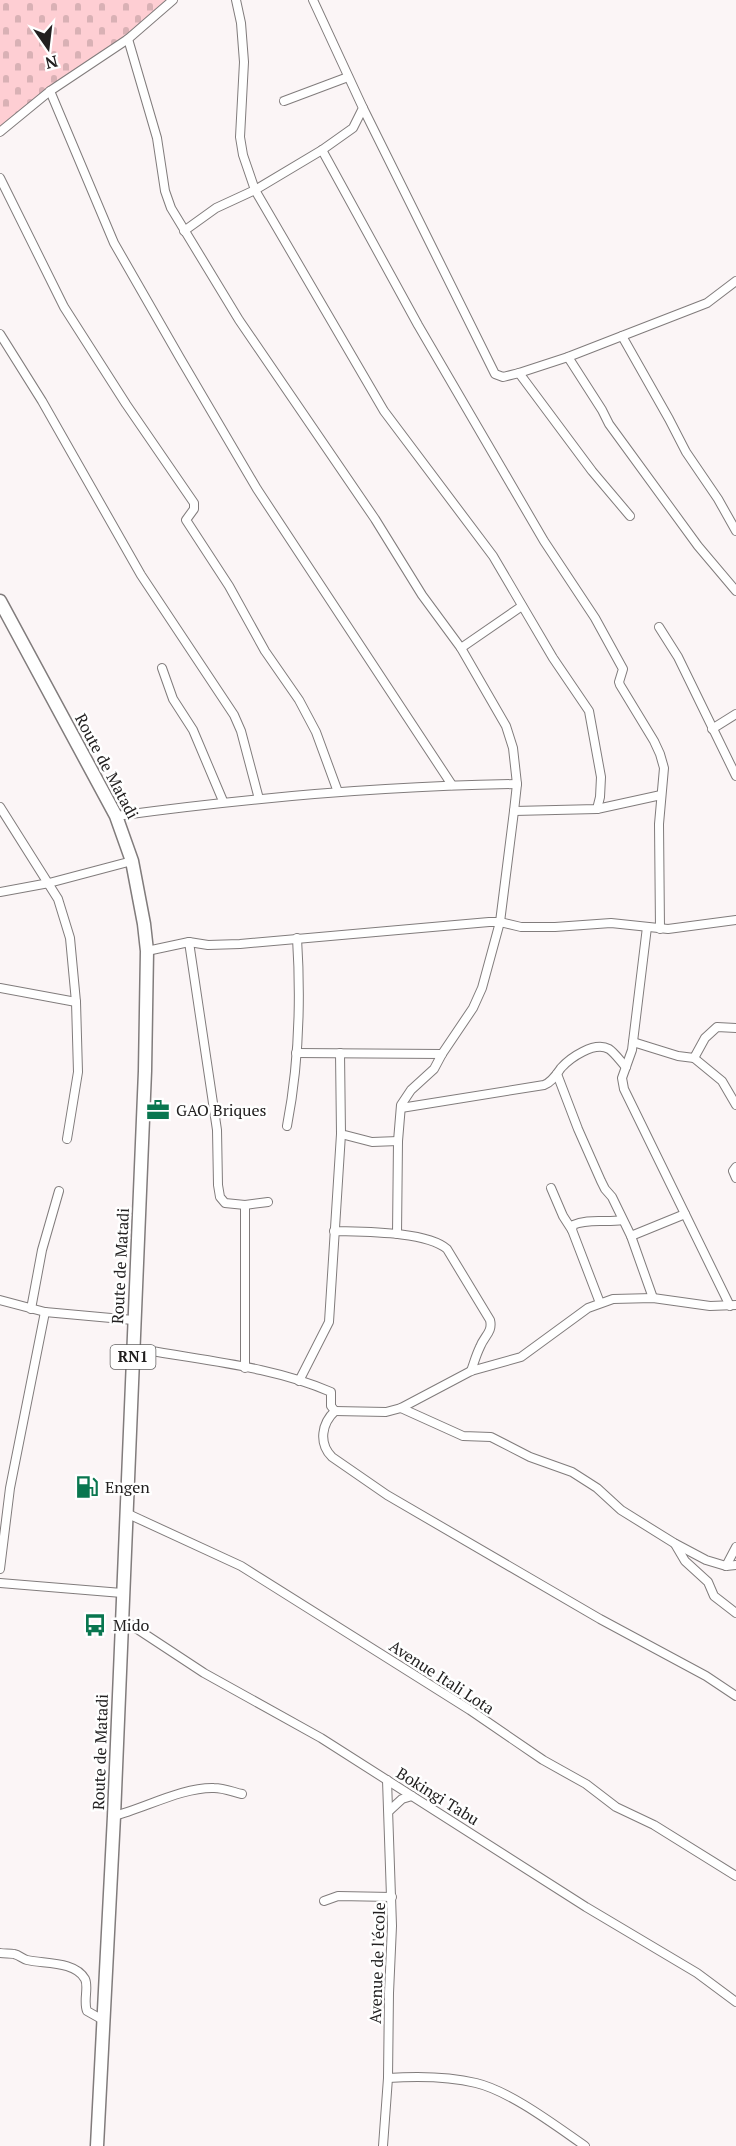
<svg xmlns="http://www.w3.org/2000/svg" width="736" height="2146" viewBox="0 0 736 2146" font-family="'PT Serif',serif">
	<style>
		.cemetery { fill: url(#cemetery-stones) }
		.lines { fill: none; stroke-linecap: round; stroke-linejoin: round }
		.minor-casing { stroke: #817c7c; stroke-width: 10 }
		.trunk-casing { stroke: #817c7c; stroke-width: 15 }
		.minor { stroke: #fff; stroke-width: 8 }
		.trunk { stroke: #fff; stroke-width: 12 }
		.labels { text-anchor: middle; stroke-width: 5; stroke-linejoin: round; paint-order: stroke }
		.shield { fill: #fff; stroke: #646363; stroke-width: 1.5 }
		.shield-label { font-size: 15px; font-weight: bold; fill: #222020 }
		.street-label { font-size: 16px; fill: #222020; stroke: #fff }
		.poi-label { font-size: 16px; fill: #222020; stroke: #fff; text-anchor: start }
	</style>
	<defs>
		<pattern id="cemetery-stones" width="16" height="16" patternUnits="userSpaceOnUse" patternTransform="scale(1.5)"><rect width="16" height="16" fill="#feced3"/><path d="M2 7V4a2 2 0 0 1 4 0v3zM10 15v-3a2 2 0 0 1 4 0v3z" fill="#d9b1b5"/></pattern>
	</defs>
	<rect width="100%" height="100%" fill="#fbf5f6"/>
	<path class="cemetery" d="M0 0H169L170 5 0 127Z"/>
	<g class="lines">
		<g class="minor-casing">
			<g id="minor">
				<path d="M236 0 241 23 244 62 240 137 243 155 255 190 384 411 493 556 553 658 589 711 601 777 600 797 597 809"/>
				<path d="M128 39 157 138 165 191 171 208 239 320 375 519 422 595 461 648 506 726 513 748 517 784 514 811 500 922 482 988 473 1008 442 1054 434 1069 411 1090 401 1105 398 1141 397 1234"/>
				<path d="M50 91 114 243 180 358 257 489 452 785"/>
				<path d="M284 101 348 77"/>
				<path d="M363 108 495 374 503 377 519 373 568 357 622 336 707 303 736 281"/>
				<path d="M0 132 50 91 128 39 173 0"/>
				<path d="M322 150 418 325 544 541 595 618 623 669 619 682 620 685 654 741 660 754 664 768 659 824 660 929"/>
				<path d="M0 178 64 307 126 404 194 503V509L186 520 229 586 265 651 299 700 316 732 338 792"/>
				<path d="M184 231 216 208 255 190 322 150 353 128 363 108 313 0"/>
				<path d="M0 334 42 401 141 575 234 715 241 731 259 799"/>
				<path d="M622 336 669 419 686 452 718 499 736 531"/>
				<path d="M568 357 602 410 609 424 698 546 736 591"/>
				<path d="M519 373 592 471 630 516"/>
				<path d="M659 627 678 657 736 776"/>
				<path d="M461 648 522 606"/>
				<path d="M162 668 173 699 193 730 223 801"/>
				<path d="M712 729 736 714"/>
				<path d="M0 807 58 899 70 938 76 1002 78 1072 67 1139"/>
				<path d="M514 811 597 809 661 795"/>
				<path d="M116 816C249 798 382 786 517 784"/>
				<path d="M0 892 49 883 132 861"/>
				<path d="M647 927 632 1050 622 1078 624 1089 730 1306"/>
				<path d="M189 942 217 1130 218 1185 220 1197 225 1203 245 1205 268 1202"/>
				<path d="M147 951 189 942 208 945 240 944 489 922H500L521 927H555L611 923 668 929 736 920"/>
				<path d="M0 988 76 1002"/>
				<path d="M633 1042 678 1056 694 1058 705 1038 717 1027 736 1028"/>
				<path d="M296 1053 442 1054"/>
				<path d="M340 1053 341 1134 372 1142 398 1141"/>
				<path d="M694 1058 722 1081 736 1105"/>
				<path d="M557 1074 578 1129 601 1181 605 1189 612 1197 631 1236 653 1298"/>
				<path d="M401 1108 544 1085C552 1082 556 1075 561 1068 570 1058 594 1041 609 1049 615 1053 621 1062 626 1067"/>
				<path d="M287 1126C299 1064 301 1001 297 938"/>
				<path d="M736 1167 733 1171 736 1178"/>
				<path d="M551 1188 563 1216 572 1230"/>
				<path d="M245 1205V1368"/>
				<path d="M334 1231C362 1232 426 1231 447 1249L490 1320C493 1332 484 1336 480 1347 476 1355 474 1363 471 1371"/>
				<path d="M631 1236 685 1214"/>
				<path d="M0 1300 45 1312 133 1320"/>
				<path d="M600 1303 572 1230 573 1225C588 1218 606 1223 622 1220"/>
				<path d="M31 1309 42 1250 59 1191"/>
				<path d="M133 1354 146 1350C207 1361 274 1367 331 1392V1406L335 1411C322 1423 318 1443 332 1457L387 1495 600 1619 706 1676 736 1696"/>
				<path d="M299 1381 329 1322 341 1134"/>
				<path d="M401 1408 463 1436 491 1437 530 1457 572 1472 597 1488 621 1510 674 1543 706 1560 726 1566 736 1565"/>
				<path d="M335 1411 386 1412 401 1408 471 1371 521 1357 588 1308 613 1299 653 1298 710 1306 736 1305"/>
				<path d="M126 1513 241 1566 470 1710 543 1760 586 1784 616 1807 654 1825 736 1876"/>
				<path d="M675 1544 685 1561 708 1582 714 1596 736 1613"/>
				<path d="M726 1566 736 1547"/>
				<path d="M0 1569 10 1488 45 1312"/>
				<path d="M0 1583 122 1593"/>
				<path d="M122 1619 204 1673 321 1738 586 1907 697 1973 736 2002"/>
				<path d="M389 1811 402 1799 412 1796"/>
				<path d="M114 1816C145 1808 183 1787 214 1788 224 1788 233 1792 242 1794"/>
				<path d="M324 1901 338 1896 392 1897"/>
				<path d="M0 1953C4 1954 10 1953 14 1954 19 1955 23 1959 27 1960 44 1964 75 1961 85 1979 89 1987 83 2001 87 2011L103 2020"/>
				<path d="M388 2078C417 2076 447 2076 476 2083 510 2091 556 2126 585 2146"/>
				<path d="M383 2146 388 2078 389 1993 392 1926 387 1780"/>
			</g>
		</g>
		<g class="trunk-casing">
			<path id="trunk" d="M0 601 116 816 132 861 144 924 147 951 145 1071 114 1816 97 2146"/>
		</g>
		<use href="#minor" class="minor"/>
		<use href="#trunk" class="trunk"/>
	</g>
	<defs>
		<g id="office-bare" transform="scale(1.8)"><path d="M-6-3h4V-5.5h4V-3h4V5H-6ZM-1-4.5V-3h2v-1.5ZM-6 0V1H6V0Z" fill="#09764f" stroke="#fff" stroke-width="2.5" paint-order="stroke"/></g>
		<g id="fuel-bare" transform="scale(1.8)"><path d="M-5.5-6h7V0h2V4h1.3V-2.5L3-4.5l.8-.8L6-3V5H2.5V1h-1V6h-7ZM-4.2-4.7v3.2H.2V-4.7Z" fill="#09764f" stroke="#fff" stroke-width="2.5" paint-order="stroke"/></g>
		<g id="bus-bare" transform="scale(1.8)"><path d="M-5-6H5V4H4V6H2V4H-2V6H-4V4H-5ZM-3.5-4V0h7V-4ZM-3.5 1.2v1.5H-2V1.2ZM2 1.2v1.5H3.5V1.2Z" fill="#09764f" stroke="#fff" stroke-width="2.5" paint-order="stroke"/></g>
	</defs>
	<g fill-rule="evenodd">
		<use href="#office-bare" x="158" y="1110"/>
		<use href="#fuel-bare" x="87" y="1487"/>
		<use href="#bus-bare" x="95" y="1625"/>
	</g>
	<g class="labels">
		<rect class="shield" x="110.5" y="1345" width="45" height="24" rx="4.5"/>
		<g class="shield-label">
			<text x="133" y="1362">RN1</text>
		</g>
		<g class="street-label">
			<text transform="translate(107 766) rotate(62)" y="6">Route de Matadi</text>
			<text transform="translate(120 1266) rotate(-87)" y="6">Route de Matadi</text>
			<text transform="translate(442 1677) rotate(33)" y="6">Avenue Itali Lota</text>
			<text transform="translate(100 1752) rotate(-88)" y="6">Route de Matadi</text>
			<text transform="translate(438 1796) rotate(32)" y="6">Bokingi Tabu</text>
			<text transform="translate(377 1963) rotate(-88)" y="6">Avenue de l'école</text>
		</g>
		<g class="poi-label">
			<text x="176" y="1116">GAO Briques</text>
			<text x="105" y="1493">Engen</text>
			<text x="113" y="1631">Mido</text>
		</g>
	</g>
	<g transform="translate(48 48) rotate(166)" stroke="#ffffff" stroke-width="4.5" paint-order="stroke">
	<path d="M0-4.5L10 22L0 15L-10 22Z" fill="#222020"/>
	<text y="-9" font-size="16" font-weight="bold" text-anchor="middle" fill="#222020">N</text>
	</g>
</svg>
